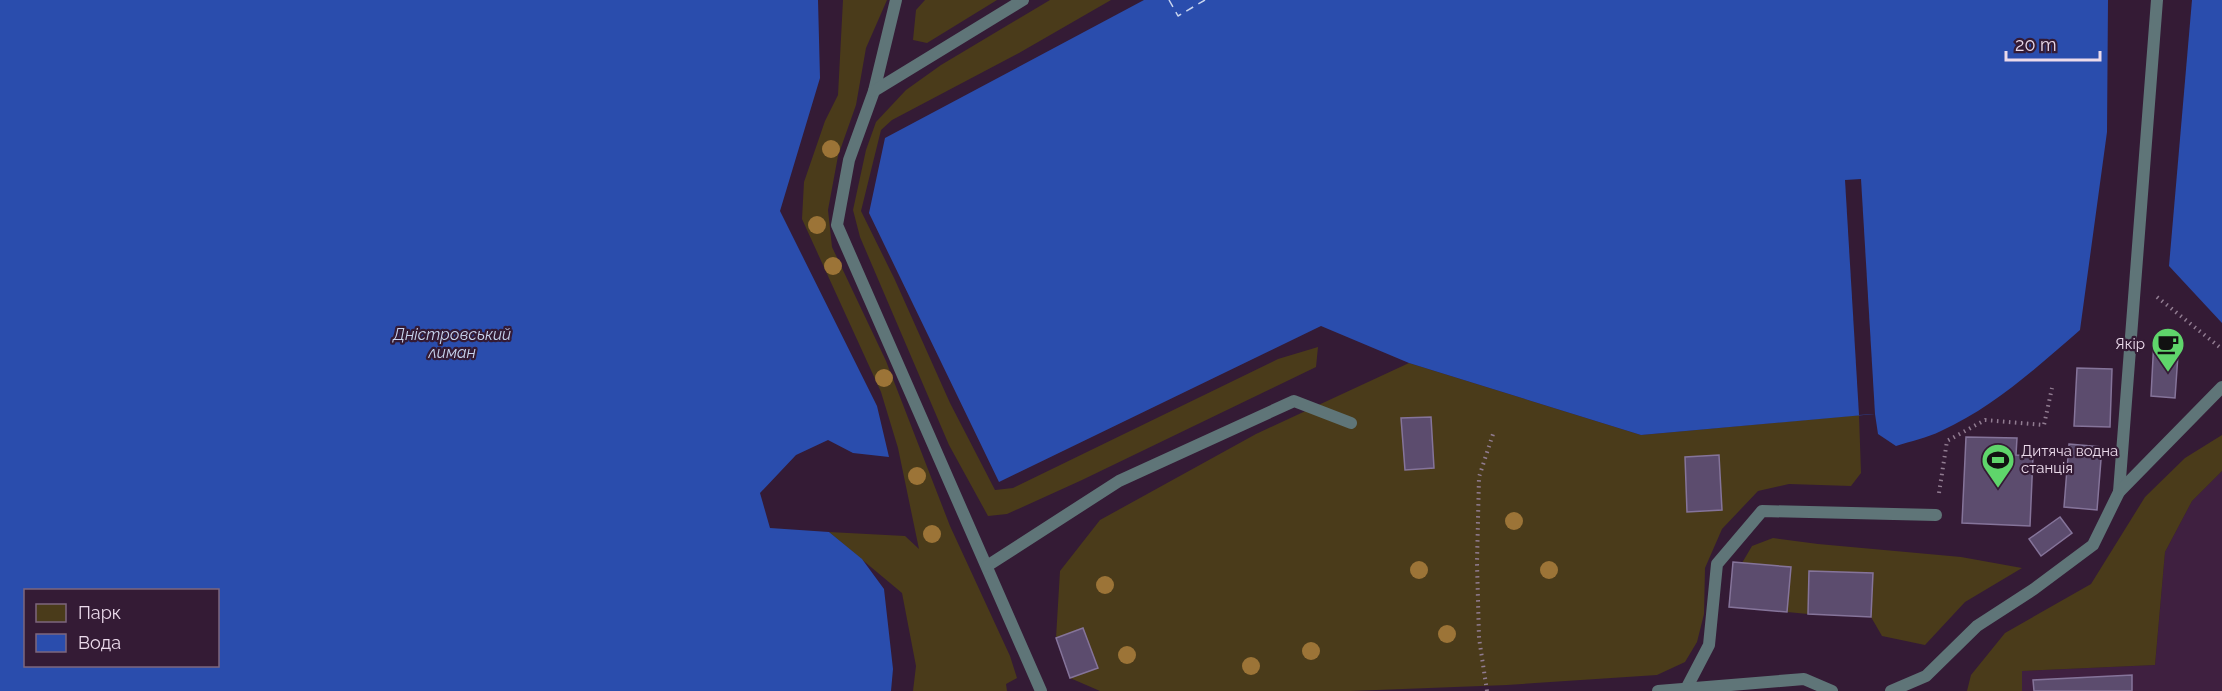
<svg xmlns="http://www.w3.org/2000/svg" width="2222" height="691" viewBox="0 0 2222 691" font-family="Raleway,sans-serif">
	<style>
		.built { fill: #3f2040 }
		.green { fill: #4a3b1a }
		.water { fill: #2a4dad; fill-rule: evenodd }
		.pier { fill: #341b35 }
		.lines { fill: none; stroke-linecap: round; stroke-linejoin: round }
		.ferry { stroke: #c8d4ee; stroke-width: 1.5; stroke-dasharray: 8 6; stroke-linecap: butt }
		.building { fill: #5c4c6e; stroke: #85749a; stroke-width: 1.5 }
		.path { stroke: #917c91; stroke-width: 4; stroke-dasharray: 1.5 4.5; stroke-linecap: butt }
		.service { stroke: #5f7578; stroke-width: 12 }
		.tree { fill: #9c7437 }
		.labels { text-anchor: middle; stroke-width: 4.5; stroke-linejoin: round; paint-order: stroke }
		.poi-label { font-size: 15px; fill: #ebdaeb; stroke: #341b35; text-anchor: end }
		.water-label { font-size: 16px; font-style: italic; fill: #c8d4ee; stroke: #341b35 }
	</style>
	<rect width="100%" height="100%" fill="#341b35"/>
	<path class="built" d="M2222 471V691H2022V671L2155 665 2165 552 2192 501Z"/>
	<g class="green">
		<path d="M843 0H887L866 48 856 105 838 156 828 210 832 247 886 361 950 526 1010 656 1017 678 1006 684 1007 691H913L916 666 902 593 829 532 905 536 919 549 898 448 881 392 802 219 804 182 825 121 838 95Z"/>
		<path d="M925 0H997L927 43 913 40 916 10Z"/>
		<path d="M1050 0H1111L1019 53 892 120 881 130 861 211 895 280 950 403 995 490 1013 488 1278 359 1318 347 1316 367 1082 480 1007 514 988 516 949 445 860 237 853 210 866 150 876 122 906 90 941 65Z"/>
		<path d="M1409 363 1641 435 1859 415 1861 473 1851 486 1789 484 1758 491 1722 529 1705 568 1704 614 1697 642 1685 662 1657 675 1507 685 1351 691H1100L1070 678 1056 638 1060 571 1100 520 1256 434Z"/>
		<path d="M2222 435V471L2192 501 2165 552 2155 665 2022 671V691H1967L1971 675 2005 633 2091 584 2145 497 2185 458Z"/>
		<path d="M1773 538 1818 544 1961 557 2022 568 1965 602 1925 645 1882 636 1871 617 1872 573 1809 571 1808 614 1787 612 1791 567 1742 563 1752 546Z"/>
	</g>
	<g class="water">
		<path d="M0 0H818L820 78 780 211 877 406 889 457 853 453 828 440 796 455 760 493 770 528 829 532 862 559 884 589 893 669 891 691H0ZM26 590H218V666H26Z"/>
		<path d="M1144 0H2108L2107 132 2080 330C2036 368 1994 407 1941 431 1927 438 1911 441 1896 446L1878 434 1875 414 1641 435 1409 363 1321 326 999 482 869 213 885 138Z"/>
		<path d="M2192 0H2222V323L2169 266Z"/>
	</g>
	<path class="pier" d="M1861 179 1875 414 1859 415 1845 180Z"/>
	<g class="lines">
		<path class="ferry" d="M1169 0 1178 16 1205 0"/>
	</g>
	<g class="building">
		<path d="M2154 339 2179 340 2175 398 2151 396Z"/>
		<path d="M2077 368 2112 369 2110 427 2074 426Z"/>
		<path d="M1431 417 1434 468 1405 470 1401 418Z"/>
		<path d="M1966 437 2017 438 2016 455 2033 456 2030 526 1962 523Z"/>
		<path d="M2069 444 2102 447 2097 510 2064 507Z"/>
		<path d="M1719 455 1722 510 1687 512 1685 457Z"/>
		<path d="M2060 517 2072 533 2041 556 2029 539Z"/>
		<path d="M1733 562 1791 567 1787 612 1729 607Z"/>
		<path d="M1809 571 1873 573 1871 617 1808 614Z"/>
		<path d="M1083 628 1098 668 1070 678 1056 638Z"/>
		<path d="M2132 675V691H2034L2033 680Z"/>
	</g>
	<g class="lines">
		<g class="path">
			<path d="M2157 297 2222 349"/>
			<path d="M1939 493 1947 441 1985 420 2044 425 2052 388"/>
			<path d="M1487 691 1479 638 1477 563 1479 477 1494 431"/>
		</g>
		<g class="service">
			<path d="M896 0 874 91 849 160 837 225 1041 691"/>
			<path d="M874 91 1023 0"/>
			<path d="M2119 492 2157 0"/>
			<path d="M987 566 1119 481 1294 401 1351 423"/>
			<path d="M1686 689 1709 645 1717 564 1762 511 1936 515"/>
			<path d="M1658 691 1804 679 1832 691"/>
			<path d="M1891 691 1926 676 1977 626 2034 589 2093 545 2119 492 2222 387"/>
		</g>
	</g>
	<g class="tree">
		<circle cx="831" cy="149" r="9"/>
		<circle cx="817" cy="225" r="9"/>
		<circle cx="833" cy="266" r="9"/>
		<circle cx="884" cy="378" r="9"/>
		<circle cx="917" cy="476" r="9"/>
		<circle cx="1514" cy="521" r="9"/>
		<circle cx="932" cy="534" r="9"/>
		<circle cx="1419" cy="570" r="9"/>
		<circle cx="1549" cy="570" r="9"/>
		<circle cx="1105" cy="585" r="9"/>
		<circle cx="1447" cy="634" r="9"/>
		<circle cx="1311" cy="651" r="9"/>
		<circle cx="1127" cy="655" r="9"/>
		<circle cx="1251" cy="666" r="9"/>
	</g>
	<defs>
		<g id="cafe-pin" transform="scale(1.725)"><path d="M0 17L-7.5 6A9.5 9.5 0 1 1 7.5 6Z" fill="#5fd56b" stroke="#341b35"/><path d="M-5.5-4.5H6V0H3Q3 3.5 0 3.5H-2.5Q-5.5 3.5-5.5 0ZM3-3.2v2h1.7v-2ZM-6 4.5H4V6H-6Z" fill="#111"/></g>
		<g id="stadium-pin" transform="scale(1.725)"><path d="M0 17L-7.5 6A9.5 9.5 0 1 1 7.5 6Z" fill="#5fd56b" stroke="#341b35"/><path d="M0-5a6.5 5 0 1 0 0 10a6.5 5 0 1 0 0-10ZM-3.5-1.8h7v3.6h-7Z" fill="#111"/></g>
	</defs>
	<g fill-rule="evenodd">
		<use href="#cafe-pin" x="2168" y="344"/>
		<use href="#stadium-pin" x="1998" y="460"/>
	</g>
	<g class="labels">
		<g class="poi-label">
			<text x="2145" y="349">Якір</text>
			<text x="2021" y="456" text-anchor="start">Дитяча водна<tspan x="2021" dy="17">станція</tspan></text>
		</g>
		<g class="water-label">
			<text x="452" y="340">Дністровський<tspan x="452" dy="18">лиман</tspan></text>
		</g>
	</g>
	<rect x="24" y="589" width="195" height="78" fill="#341b35" stroke="#7d677e" stroke-width="1.5"/>
	<rect x="36" y="604" width="30" height="18" fill="#4a3b1a" stroke="#7d677e" stroke-width="1.5"/>
	<text x="78" y="619" font-size="18" fill="#ebdaeb">Парк</text>
	<rect x="36" y="634" width="30" height="18" fill="#2a4dad" stroke="#7d677e" stroke-width="1.5"/>
	<text x="78" y="649" font-size="18" fill="#ebdaeb">Вода</text>
	<path d="M2006 51v9h94v-9" fill="none" stroke="#ebdaeb" stroke-width="3"/>
	<text x="2015" y="51" font-size="18" fill="#ebdaeb" stroke="#341b35" stroke-width="4.5" paint-order="stroke">20 m</text>
</svg>
